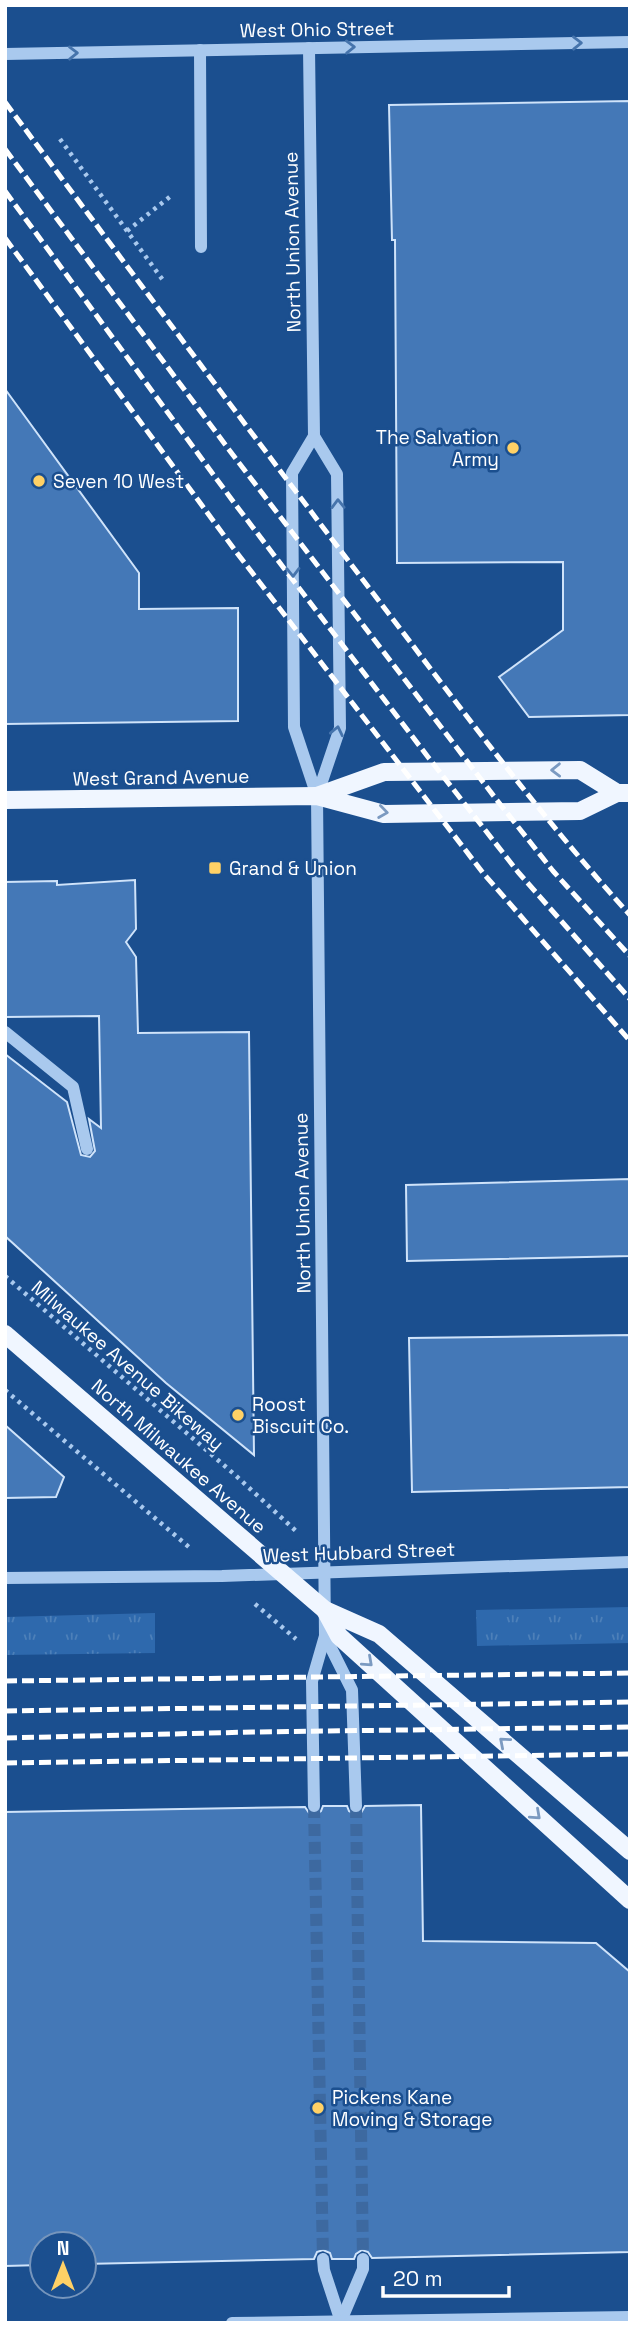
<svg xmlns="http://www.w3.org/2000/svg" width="635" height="2328" viewBox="0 0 635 2328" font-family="'Space Grotesk',sans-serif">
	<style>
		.grass { fill: url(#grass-tufts) }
		.building { fill: #4478b7; stroke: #cfe3fa; stroke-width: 2 }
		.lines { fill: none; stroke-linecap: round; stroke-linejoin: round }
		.minor-tunnel { stroke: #3d69a0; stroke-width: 12; stroke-dasharray: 12 6; stroke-linecap: butt }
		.path { stroke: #a9c9ee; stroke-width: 4.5; stroke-dasharray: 3.5 5; stroke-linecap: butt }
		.minor { stroke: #a9c9ee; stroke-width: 12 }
		.major { stroke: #f0f6ff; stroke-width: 18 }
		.rail { stroke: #fff; stroke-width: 5; stroke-dasharray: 12 5; stroke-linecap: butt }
		.oneway { stroke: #4674ac }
		.oneway2 { stroke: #7b9ac1 }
		.poi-dot { fill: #ffd166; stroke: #1b4f8f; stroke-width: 2.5 }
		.labels { text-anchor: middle; stroke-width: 5; stroke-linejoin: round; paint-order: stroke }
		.street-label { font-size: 19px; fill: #fff; stroke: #1b4f8f }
		.poi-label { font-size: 19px; fill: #fff; stroke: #1b4f8f; text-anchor: start }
	</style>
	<defs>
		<pattern id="grass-tufts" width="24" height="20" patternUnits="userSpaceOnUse" patternTransform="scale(1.75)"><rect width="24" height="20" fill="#2e69ad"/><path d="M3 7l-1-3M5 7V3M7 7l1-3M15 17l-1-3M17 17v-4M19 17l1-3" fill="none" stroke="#4d80b9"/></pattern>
	</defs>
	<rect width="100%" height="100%" fill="#1b4f8f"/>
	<g class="grass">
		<path d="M630 1607V1643L477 1646 476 1610Z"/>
		<path d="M155 1613V1653L5 1655V1617Z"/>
	</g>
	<g class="building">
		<path d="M630 101V715L529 717 499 677 563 630V562L397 563 395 240H392L389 105Z"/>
		<path d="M5 389 139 573V609L238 608V721L5 724Z"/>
		<path d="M135 880 136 929 126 942 136 957 138 1033 249 1032 254 1455 166 1383 5 1236V1054L67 1102 81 1155 90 1157 95 1151 89 1119 101 1128 99 1016 5 1017V882L57 881V885Z"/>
		<path d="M630 1179V1256L407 1261 406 1185Z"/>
		<path d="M630 1335V1487L412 1492 409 1338Z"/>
		<path d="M5 1425 64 1477 56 1497 5 1498Z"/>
		<path d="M421 1805 423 1941 596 1943 630 1972V2252L372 2258 368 2252 362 2250 356 2254 354 2259H332L330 2253 323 2250 317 2252 314 2259 84 2264V2244H42V2265L5 2266V1812L305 1807 309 1813 315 1815 321 1811 323 1806H347L349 1811 356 1815 361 1813 365 1806Z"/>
	</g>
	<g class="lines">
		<g class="minor-tunnel">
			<path d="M314 1806 323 2259"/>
			<path d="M356 1806 363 2259"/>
		</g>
		<g class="path">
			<path d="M60 139 165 283"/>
			<path d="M127 231 172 195"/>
			<path d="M5 1276 234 1474 296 1531"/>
			<path d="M5 1390 190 1548"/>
			<path d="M255 1604 296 1639"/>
		</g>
		<g class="minor">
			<path d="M309 48 314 436 292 473 294 727 317 796 325 1636 312 1681 314 1806"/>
			<path d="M200 50 201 247"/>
			<path d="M5 54 630 42"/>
			<path d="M314 436 337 474 340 728 317 796"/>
			<path d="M5 1032 73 1087 87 1149"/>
			<path d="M5 1578 222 1576 630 1562"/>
			<path d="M325 1636 352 1690 356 1806"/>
			<path d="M323 2259 324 2270 341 2322"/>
			<path d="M341 2321 363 2269V2259"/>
			<path d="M232 2323 630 2317"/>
		</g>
		<g class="major">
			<path d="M317 796 384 772 580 770 617 793"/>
			<path d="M5 800 317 796 384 814 580 811 617 793H630"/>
			<path d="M5 1334 325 1610 379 1634 630 1851"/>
			<path d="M325 1610 339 1636 630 1900"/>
		</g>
		<g class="rail">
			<path d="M5 102C129 269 253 436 379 601 460 707 540 816 630 915"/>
			<path d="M5 149 233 455 496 799 553 871 630 956"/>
			<path d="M5 191 235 504 428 757 518 872 630 999"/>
			<path d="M5 238 237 553 483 873 630 1041"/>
			<path d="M5 1681 630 1673"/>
			<path d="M5 1711 630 1702"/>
			<path d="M5 1738 253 1732 630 1727"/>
			<path d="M5 1763 630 1754"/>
		</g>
	</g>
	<defs><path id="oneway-chevron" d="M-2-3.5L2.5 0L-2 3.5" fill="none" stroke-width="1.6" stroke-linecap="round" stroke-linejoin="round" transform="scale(1.75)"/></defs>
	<g class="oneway">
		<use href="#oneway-chevron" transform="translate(577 43) rotate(-1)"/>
		<use href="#oneway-chevron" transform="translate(350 47) rotate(-1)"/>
		<use href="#oneway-chevron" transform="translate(73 53) rotate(-1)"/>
		<use href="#oneway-chevron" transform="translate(338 504) rotate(-91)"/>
		<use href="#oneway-chevron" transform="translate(293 572) rotate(89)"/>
		<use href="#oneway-chevron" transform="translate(337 731) rotate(-78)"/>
	</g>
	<g class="oneway2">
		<use href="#oneway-chevron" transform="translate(556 770) rotate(179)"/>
		<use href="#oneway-chevron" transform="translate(383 812) rotate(8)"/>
		<use href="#oneway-chevron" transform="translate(368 1662) rotate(42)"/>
		<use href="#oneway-chevron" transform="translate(504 1742) rotate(-139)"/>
		<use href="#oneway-chevron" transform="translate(536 1815) rotate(42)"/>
	</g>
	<g class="poi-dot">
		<circle cx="513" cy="448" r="7"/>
		<circle cx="39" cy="481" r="7"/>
		<rect x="208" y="861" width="14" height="14" rx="3.5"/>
		<circle cx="238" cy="1415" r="7"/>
		<circle cx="318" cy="2108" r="7"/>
	</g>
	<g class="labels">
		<g class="street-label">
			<text transform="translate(317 29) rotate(-1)" y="7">West Ohio Street</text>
			<text transform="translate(292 242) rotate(-91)" y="7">North Union Avenue</text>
			<text transform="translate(161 777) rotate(-1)" y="7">West Grand Avenue</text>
			<text transform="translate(302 1203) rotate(-91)" y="7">North Union Avenue</text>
			<text transform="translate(128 1365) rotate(41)" y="7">Milwaukee Avenue Bikeway</text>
			<text transform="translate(179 1456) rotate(41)" y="7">North Milwaukee Avenue</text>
			<text transform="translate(359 1552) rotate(-2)" y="7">West Hubbard Street</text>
		</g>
		<g class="poi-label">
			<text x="499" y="444" text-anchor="end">The Salvation<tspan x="499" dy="22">Army</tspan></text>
			<text x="53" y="488">Seven 10 West</text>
			<text x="229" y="875">Grand &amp; Union</text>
			<text x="252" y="1411">Roost<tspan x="252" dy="22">Biscuit Co.</tspan></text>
			<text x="332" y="2104">Pickens Kane<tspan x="332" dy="22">Moving &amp; Storage</tspan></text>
		</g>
	</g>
	<rect width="635" height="2328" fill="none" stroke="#ffffff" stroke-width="14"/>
	<g transform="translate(63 2265)"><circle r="33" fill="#1b4f8f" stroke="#7695bc" stroke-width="2"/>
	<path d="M0-5L12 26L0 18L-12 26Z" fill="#ffd166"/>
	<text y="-10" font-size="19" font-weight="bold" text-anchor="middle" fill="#ffffff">N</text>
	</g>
	<path d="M383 2286v10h126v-10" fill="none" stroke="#ffffff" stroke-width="3.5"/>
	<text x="393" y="2286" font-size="21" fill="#ffffff" stroke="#1b4f8f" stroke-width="5" paint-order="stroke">20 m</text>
</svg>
